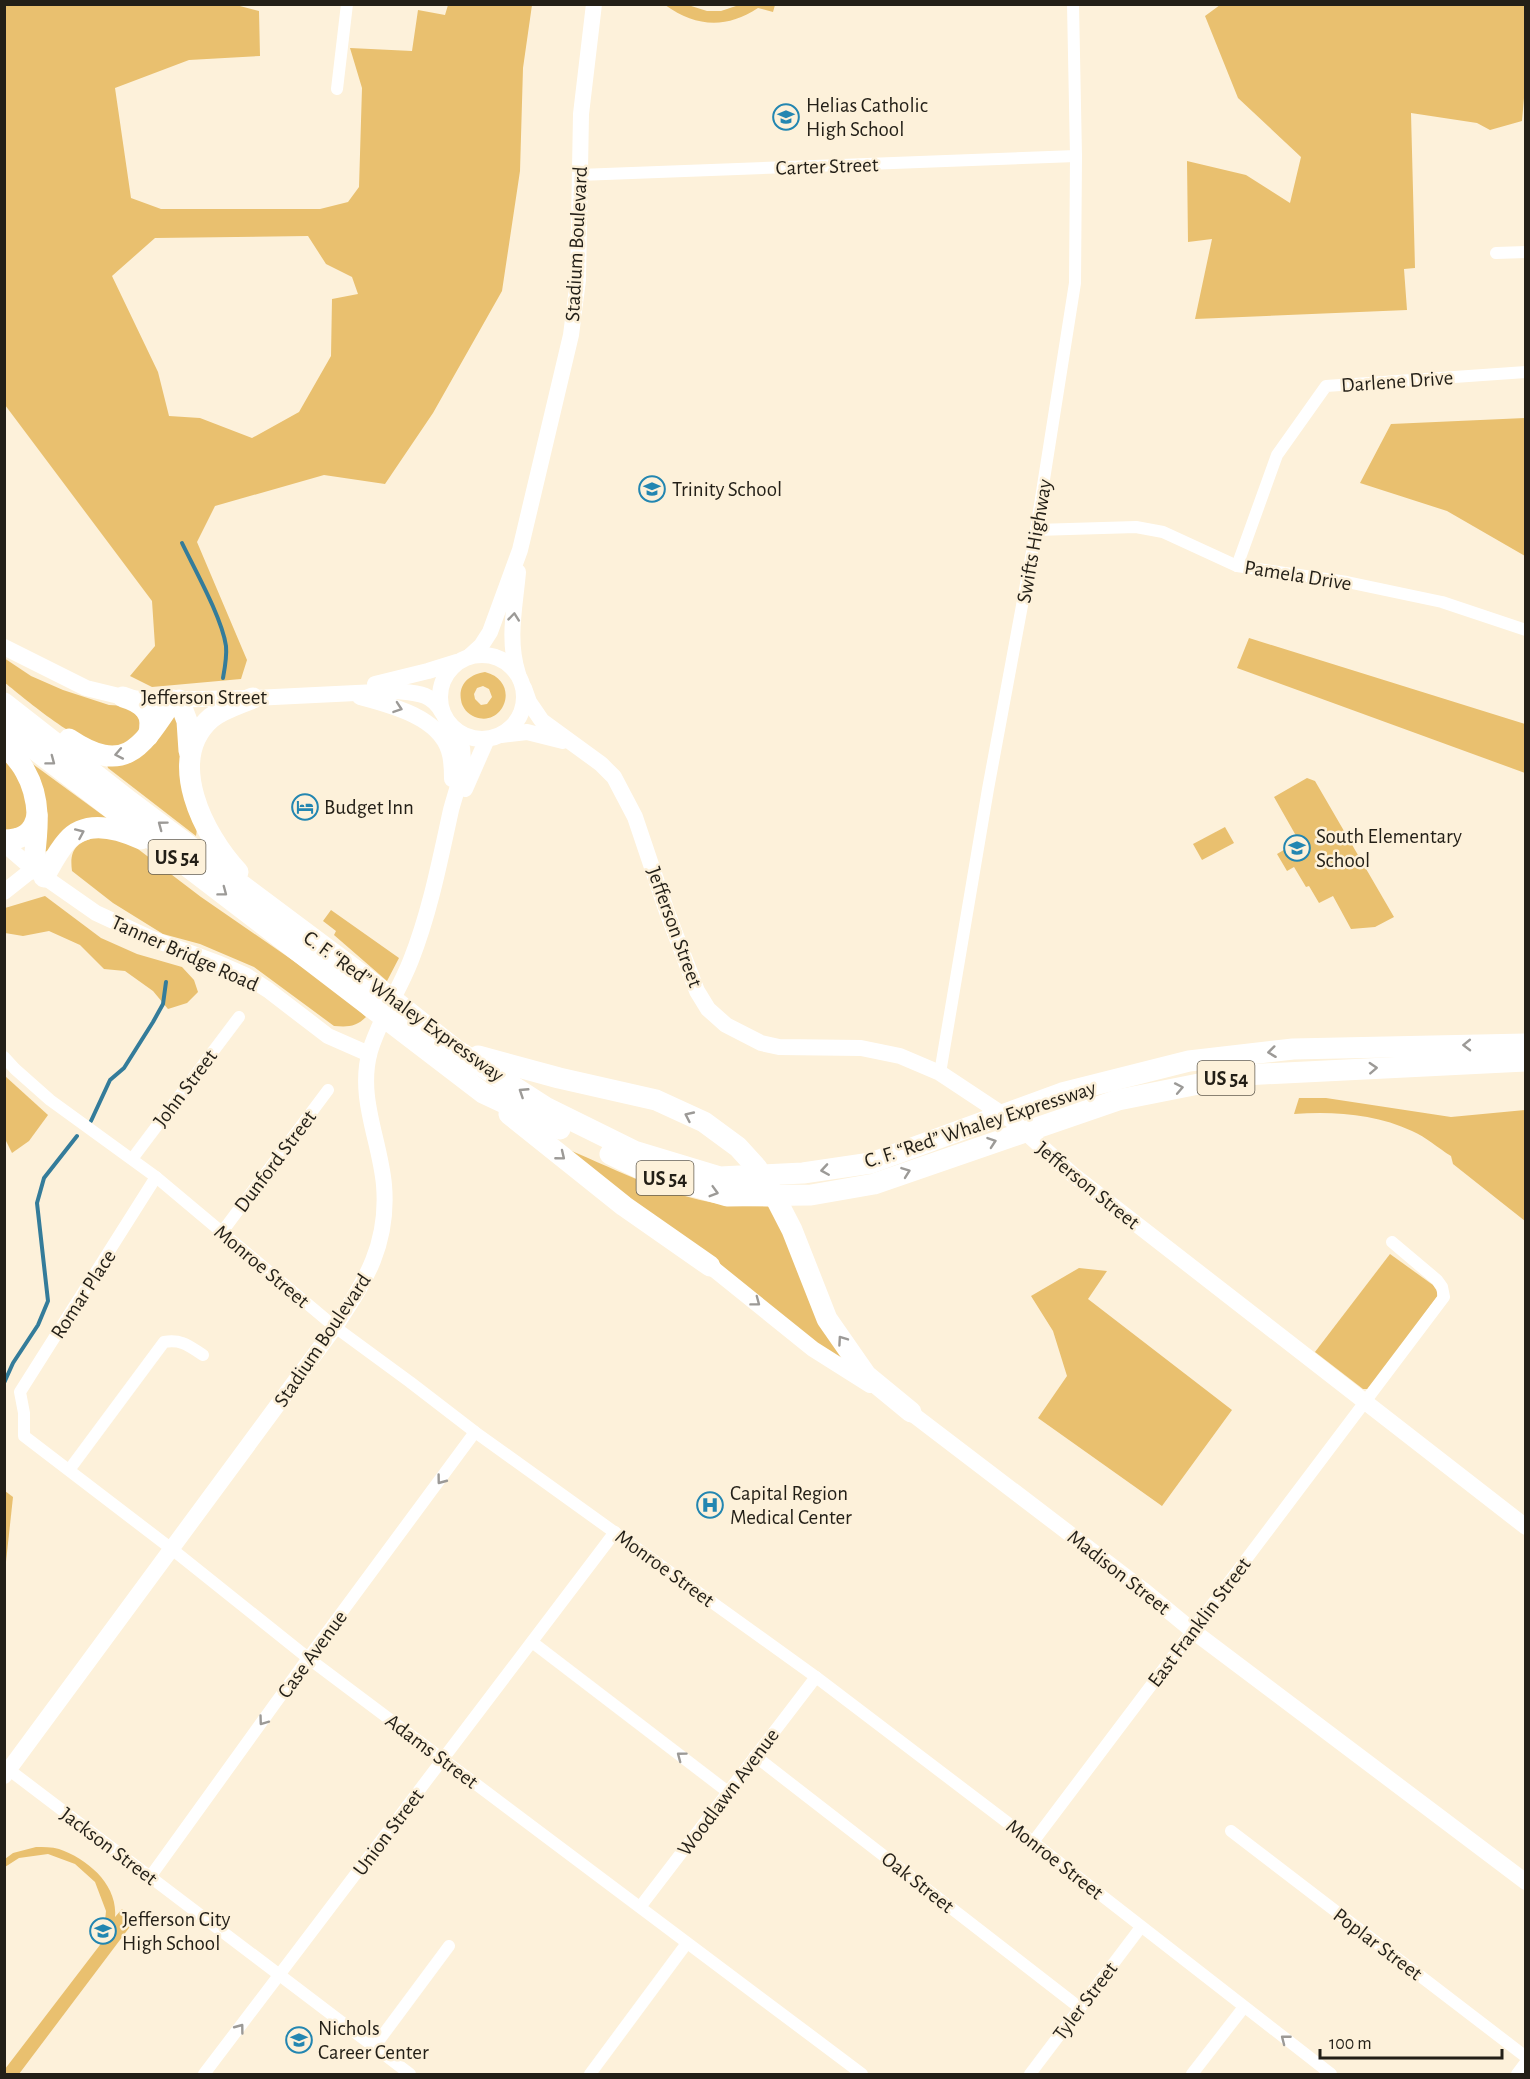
<svg xmlns="http://www.w3.org/2000/svg" width="1530" height="2079" viewBox="0 0 1530 2079" font-family="'Alegreya Sans',sans-serif">
	<style>
		.green { fill: #e9c06f; fill-rule: evenodd }
		.lines { fill: none; stroke-linecap: round; stroke-linejoin: round }
		.stream { stroke: #347c9a; stroke-width: 4 }
		.street { stroke: #fff; stroke-width: 12 }
		.secondary { stroke: #fff; stroke-width: 16 }
		.highway { stroke: #fff; stroke-width: 21 }
		.oneway { stroke: #9c9a97 }
		.labels { text-anchor: middle; stroke-width: 5; stroke-linejoin: round; paint-order: stroke }
		.shield { fill: #fdf1da; stroke: #645e52; stroke-width: 1.5 }
		.shield-label { font-size: 20px; font-weight: bold; fill: #231f17 }
		.poi-label { font-size: 21px; fill: #231f17; stroke: #fdf1da; text-anchor: start }
		.street-label { font-size: 21px; fill: #231f17; stroke: #fdf1da }
	</style>
	<rect width="100%" height="100%" fill="#fdf1da"/>
	<g class="green">
		<path d="M236 5 259 11 260 56 189 60 115 88 131 198 161 209H320L348 202 359 187 362 88 350 48 412 51 418 10 445 15 448 5H532L523 68 520 171 502 291 433 413 385 484 324 475 215 506 197 542 247 660 241 679 152 687 130 676 155 646 152 601 5 405V5ZM308 236 326 264 352 277 358 294 332 299 331 356 299 412 252 438 200 418 169 416 158 372 112 276 155 238Z"/>
		<path d="M665 5H688L707 11H721L739 5H775L773 12 758 8C726 29 696 27 665 5Z"/>
		<path d="M1220 5H1525L1526 97 1524 98 1522 121 1490 130 1477 123 1411 113 1415 268 1404 269 1407 310 1195 319 1212 239 1188 242 1187 161 1246 175 1290 203 1301 157 1238 98 1205 16Z"/>
		<path d="M1525 418V556L1447 511 1360 483 1391 424Z"/>
		<path d="M1249 638 1525 724V773L1237 668Z"/>
		<path d="M4 658 31 676 63 690 109 705 127 706 140 719V729L135 739C128 741 120 747 113 747 85 751 27 700 5 683Z"/>
		<path d="M485 672C521 681 505 728 475 717 468 714 462 708 461 700 458 684 470 674 485 672ZM483 686 489 689 492 697 487 704 481 705 475 699 474 694 477 688Z"/>
		<path d="M170 715H177L197 829 196 836 108 768 107 765Z"/>
		<path d="M4 758 21 776 30 823 5 832Z"/>
		<path d="M30 762 112 822 40 854Z"/>
		<path d="M1307 778 1315 781 1394 917 1375 927 1351 929 1333 896 1319 903 1309 886 1306 887 1294 867 1287 871 1277 854 1299 841 1274 797Z"/>
		<path d="M1225 827 1234 843 1202 860 1193 844Z"/>
		<path d="M97 837H112L134 846 201 897 340 993 366 1017C356 1027 348 1027 334 1026L254 967 200 944 163 934 113 903 72 871C69 849 77 842 97 837Z"/>
		<path d="M45 896 101 938 137 954 182 967 194 980 198 992 187 1003 168 1009 153 991 125 971 104 969 80 945 49 931 23 936 5 933V908Z"/>
		<path d="M331 910 399 958 387 981 334 935 336 931 323 921Z"/>
		<path d="M5 1076 48 1115 29 1141 12 1153 5 1139Z"/>
		<path d="M1299 1098H1326L1451 1117 1525 1110V1221L1453 1164 1451 1156C1438 1148 1426 1137 1412 1131 1376 1114 1333 1111 1294 1114Z"/>
		<path d="M558 1145C610 1167 664 1195 720 1204 738 1207 758 1206 776 1207L845 1365Z"/>
		<path d="M1390 1254 1433 1285 1437 1291V1297L1369 1389H1363L1315 1352Z"/>
		<path d="M1079 1268 1107 1271 1088 1299 1232 1410 1162 1506 1038 1418 1067 1376 1053 1331 1031 1296Z"/>
		<path d="M5 1491 13 1497 5 1571Z"/>
		<path d="M36 1847C43 1847 52 1847 59 1849 88 1859 118 1885 115 1917L122 1909 135 1920 19 2074H5V2069L103 1941 106 1911 95 1882 75 1864 48 1854 19 1858 5 1867V1859L13 1853Z"/>
	</g>
	<g class="lines">
		<g class="stream">
			<path d="M182 543C195 570 222 618 226 646 227 657 225 667 223 678"/>
			<path d="M91 1121 110 1080 124 1068 153 1022 163 1004 166 982"/>
			<path d="M4 1383 13 1363 38 1325 48 1301 37 1203 44 1178 77 1136"/>
		</g>
		<g class="street">
			<path d="M337 89 347 4"/>
			<path d="M579 175 1076 156"/>
			<path d="M1496 253 1526 252"/>
			<path d="M1036 530 1136 527 1163 532 1237 566 1347 582 1442 602 1526 630"/>
			<path d="M1237 566 1277 455 1326 386 1526 372"/>
			<path d="M4 1057 15 1069 50 1100 156 1177 335 1327 410 1382 475 1432 816 1677 1033 1842 1331 2074"/>
			<path d="M940 1073 988 789 1036 530 1075 283 1076 156 1073 4"/>
			<path d="M132 1159 239 1017"/>
			<path d="M156 1177 20 1392 24 1413V1436L173 1550 308 1658 862 2074"/>
			<path d="M222 1232 328 1090"/>
			<path d="M69 1470 164 1342C182 1339 189 1346 203 1355"/>
			<path d="M532 1642 728 1792"/>
			<path d="M755 1756 1080 2008"/>
			<path d="M4 1766 410 2074"/>
			<path d="M1231 1831 1526 2057"/>
			<path d="M1033 1842 1444 1297 1442 1287 1437 1280 1392 1242"/>
			<path d="M150 1877 308 1658 475 1432"/>
			<path d="M640 1907 816 1677"/>
			<path d="M374 2047 449 1946"/>
			<path d="M204 2074 615 1532"/>
			<path d="M590 2074 687 1943"/>
			<path d="M1030 2074 1141 1927"/>
			<path d="M1192 2074 1244 2007"/>
			<path d="M1517 2074 1526 2062"/>
		</g>
		<g class="secondary">
			<path d="M518 572C515 607 507 640 518 674"/>
			<path d="M4 647 86 688 123 697 149 700 253 698 397 691C417 693 432 693 442 712"/>
			<circle cx="482" cy="697" r="42"/>
			<path d="M470 656 481 646 490 632 520 550 571 335 578 280 581 114 594 4"/>
			<path d="M375 684 428 671 457 662"/>
			<path d="M524 688 529 702 542 721 601 764 614 777 635 817 667 912 697 991 708 1009 726 1025 761 1043 779 1047 861 1048 900 1056 940 1073 1014 1122 1072 1174 1526 1527"/>
			<path d="M360 697C390 705 439 717 449 751 452 760 452 770 452 779"/>
			<path d="M501 735 527 732 563 741"/>
			<path d="M465 789 487 739"/>
			<path d="M4 844 33 869 96 913 150 938 220 964 245 975 268 990 328 1036 369 1054"/>
			<path d="M4 892 33 869"/>
			<path d="M710 1266 813 1349 870 1385"/>
			<path d="M902 1406 1142 1589 1193 1631 1526 1882"/>
			<path d="M4 1776 335 1327C366 1280 389 1244 384 1185 380 1140 357 1097 370 1051 380 1018 399 991 411 960 430 912 440 860 451 810 456 791 467 764 461 743 460 736 453 730 449 724"/>
		</g>
		<g class="highway">
			<path d="M123 697C143 703 155 713 148 736"/>
			<path d="M179 700 187 721 189 751"/>
			<path d="M4 703 128 800 363 976 455 1049 547 1108 634 1151 720 1177 803 1173 871 1163 1062 1093 1189 1061 1293 1049 1526 1044"/>
			<path d="M4 726 483 1093 560 1129"/>
			<path d="M69 739C126 777 142 746 173 700"/>
			<path d="M4 744C11 753 20 761 25 771 43 802 37 835 33 869"/>
			<path d="M4 840C22 840 34 833 37 815"/>
			<path d="M238 872C204 836 164 759 211 718 222 709 239 704 253 698"/>
			<path d="M44 877C51 865 58 851 67 841 86 819 119 829 141 839"/>
			<path d="M478 1056 559 1078 656 1100 704 1122 738 1147 757 1168 774 1195 792 1230 827 1319 866 1375 911 1412"/>
			<path d="M509 1114 624 1206 710 1266"/>
			<path d="M610 1154 651 1174 727 1196 811 1195 874 1184 1118 1100 1244 1075 1526 1061"/>
		</g>
	</g>
	<defs><path id="oneway-chevron" d="M-2-3.5L2.5 0L-2 3.5" fill="none" stroke-width="1.6" stroke-linecap="round" stroke-linejoin="round" transform="scale(1.5)"/></defs>
	<g class="oneway">
		<use href="#oneway-chevron" transform="translate(514 617) rotate(-84)"/>
		<use href="#oneway-chevron" transform="translate(398 708) rotate(19)"/>
		<use href="#oneway-chevron" transform="translate(119 754) rotate(169)"/>
		<use href="#oneway-chevron" transform="translate(51 761) rotate(37)"/>
		<use href="#oneway-chevron" transform="translate(162 825) rotate(-143)"/>
		<use href="#oneway-chevron" transform="translate(80 833) rotate(-24)"/>
		<use href="#oneway-chevron" transform="translate(223 892) rotate(37)"/>
		<use href="#oneway-chevron" transform="translate(1467 1045) rotate(179)"/>
		<use href="#oneway-chevron" transform="translate(1272 1052) rotate(173)"/>
		<use href="#oneway-chevron" transform="translate(1373 1068) rotate(-3)"/>
		<use href="#oneway-chevron" transform="translate(1179 1088) rotate(-11)"/>
		<use href="#oneway-chevron" transform="translate(523 1092) rotate(-147)"/>
		<use href="#oneway-chevron" transform="translate(689 1116) rotate(-155)"/>
		<use href="#oneway-chevron" transform="translate(992 1142) rotate(-19)"/>
		<use href="#oneway-chevron" transform="translate(561 1156) rotate(39)"/>
		<use href="#oneway-chevron" transform="translate(825 1170) rotate(171)"/>
		<use href="#oneway-chevron" transform="translate(906 1172) rotate(-20)"/>
		<use href="#oneway-chevron" transform="translate(714 1192) rotate(16)"/>
		<use href="#oneway-chevron" transform="translate(756 1302) rotate(37)"/>
		<use href="#oneway-chevron" transform="translate(842 1340) rotate(-125)"/>
		<use href="#oneway-chevron" transform="translate(441 1480) rotate(127)"/>
		<use href="#oneway-chevron" transform="translate(263 1721) rotate(126)"/>
		<use href="#oneway-chevron" transform="translate(681 1756) rotate(-143)"/>
		<use href="#oneway-chevron" transform="translate(240 2028) rotate(-53)"/>
		<use href="#oneway-chevron" transform="translate(1285 2039) rotate(-142)"/>
	</g>
	<defs>
		<g id="school-ring" transform="scale(1.35)"><circle r="9.5" fill="#fdf1da" stroke="#2386b1" stroke-width="1.5"/><path d="M0-5L7-2L0 1L-7-2ZM-4 1L0 2.5L4 1V4Q0 6-4 4Z" fill="#2386b1"/></g>
		<g id="hotel-ring" transform="scale(1.35)"><circle r="9.5" fill="#fdf1da" stroke="#2386b1" stroke-width="1.5"/><path d="M-6-4.5h1.5V1H6V5H4.5V3h-9V5H-6ZM-4 0a1.8 1.8 0 1 1 3.6 0ZM.5 0V-2.5h3Q6-2.5 6 0Z" fill="#2386b1"/></g>
		<g id="hospital-ring" transform="scale(1.35)"><circle r="9.5" fill="#fdf1da" stroke="#2386b1" stroke-width="1.5"/><path d="M-5-5h3v3.5h4V-5h3V5h-3V1.5h-4V5h-3Z" fill="#2386b1"/></g>
	</defs>
	<g fill-rule="evenodd">
		<use href="#school-ring" x="786" y="117"/>
		<use href="#school-ring" x="652" y="489"/>
		<use href="#hotel-ring" x="305" y="807"/>
		<use href="#school-ring" x="1297" y="848"/>
		<use href="#hospital-ring" x="710" y="1505"/>
		<use href="#school-ring" x="103" y="1931"/>
		<use href="#school-ring" x="299" y="2040"/>
	</g>
	<g class="labels">
		<g class="shield">
			<rect x="148.5" y="840" width="57" height="34" rx="4.5"/>
			<rect x="1197.5" y="1061" width="57" height="34" rx="4.5"/>
			<rect x="636.5" y="1161" width="57" height="34" rx="4.5"/>
		</g>
		<g class="shield-label">
			<text x="177" y="864">US 54</text>
			<text x="1226" y="1085">US 54</text>
			<text x="665" y="1185">US 54</text>
		</g>
		<g class="poi-label">
			<text x="806" y="112">Helias Catholic<tspan x="806" dy="24">High School</tspan></text>
			<text x="672" y="496">Trinity School</text>
			<text x="324" y="814">Budget Inn</text>
			<text x="1316" y="843">South Elementary<tspan x="1316" dy="24">School</tspan></text>
			<text x="730" y="1500">Capital Region<tspan x="730" dy="24">Medical Center</tspan></text>
			<text x="122" y="1926">Jefferson City<tspan x="122" dy="24">High School</tspan></text>
			<text x="318" y="2035">Nichols<tspan x="318" dy="24">Career Center</tspan></text>
		</g>
		<g class="street-label">
			<text transform="translate(827 166) rotate(-2)" y="7">Carter Street</text>
			<text transform="translate(576 244) rotate(-87)" y="7">Stadium Boulevard</text>
			<text transform="translate(1397 381) rotate(-4)" y="7">Darlene Drive</text>
			<text transform="translate(1034 541) rotate(-80)" y="7">Swifts Highway</text>
			<text transform="translate(1298 575) rotate(9)" y="7">Pamela Drive</text>
			<text x="204" y="704">Jefferson Street</text>
			<text transform="translate(675 927) rotate(70)" y="7">Jefferson Street</text>
			<text transform="translate(185 953) rotate(24)" y="7">Tanner Bridge Road</text>
			<text transform="translate(404 1006) rotate(36)" y="7">C. F. “Red” Whaley Expressway</text>
			<text transform="translate(185 1088) rotate(-53)" y="7">John Street</text>
			<text transform="translate(980 1124) rotate(-18)" y="7">C. F. “Red” Whaley Expressway</text>
			<text transform="translate(275 1161) rotate(-53)" y="7">Dunford Street</text>
			<text transform="translate(1088 1185) rotate(39)" y="7">Jefferson Street</text>
			<text transform="translate(262 1266) rotate(40)" y="7">Monroe Street</text>
			<text transform="translate(83 1294) rotate(-57)" y="7">Romar Place</text>
			<text transform="translate(322 1340) rotate(-56)" y="7">Stadium Boulevard</text>
			<text transform="translate(665 1568) rotate(36)" y="7">Monroe Street</text>
			<text transform="translate(1119 1572) rotate(38)" y="7">Madison Street</text>
			<text transform="translate(1199 1622) rotate(-53)" y="7">East Franklin Street</text>
			<text transform="translate(312 1654) rotate(-54)" y="7">Case Avenue</text>
			<text transform="translate(432 1751) rotate(37)" y="7">Adams Street</text>
			<text transform="translate(728 1792) rotate(-53)" y="7">Woodlawn Avenue</text>
			<text transform="translate(388 1832) rotate(-53)" y="7">Union Street</text>
			<text transform="translate(109 1846) rotate(37)" y="7">Jackson Street</text>
			<text transform="translate(1055 1859) rotate(38)" y="7">Monroe Street</text>
			<text transform="translate(918 1882) rotate(38)" y="7">Oak Street</text>
			<text transform="translate(1378 1944) rotate(37)" y="7">Poplar Street</text>
			<text transform="translate(1085 2001) rotate(-53)" y="7">Tyler Street</text>
		</g>
	</g>
	<rect width="1530" height="2079" fill="none" stroke="#231f17" stroke-width="12"/>
	<path d="M1320 2049v9h182v-9" fill="none" stroke="#231f17" stroke-width="3"/>
	<text x="1329" y="2049" font-size="18" fill="#231f17" stroke="#fdf1da" stroke-width="4.5" paint-order="stroke">100 m</text>
</svg>
